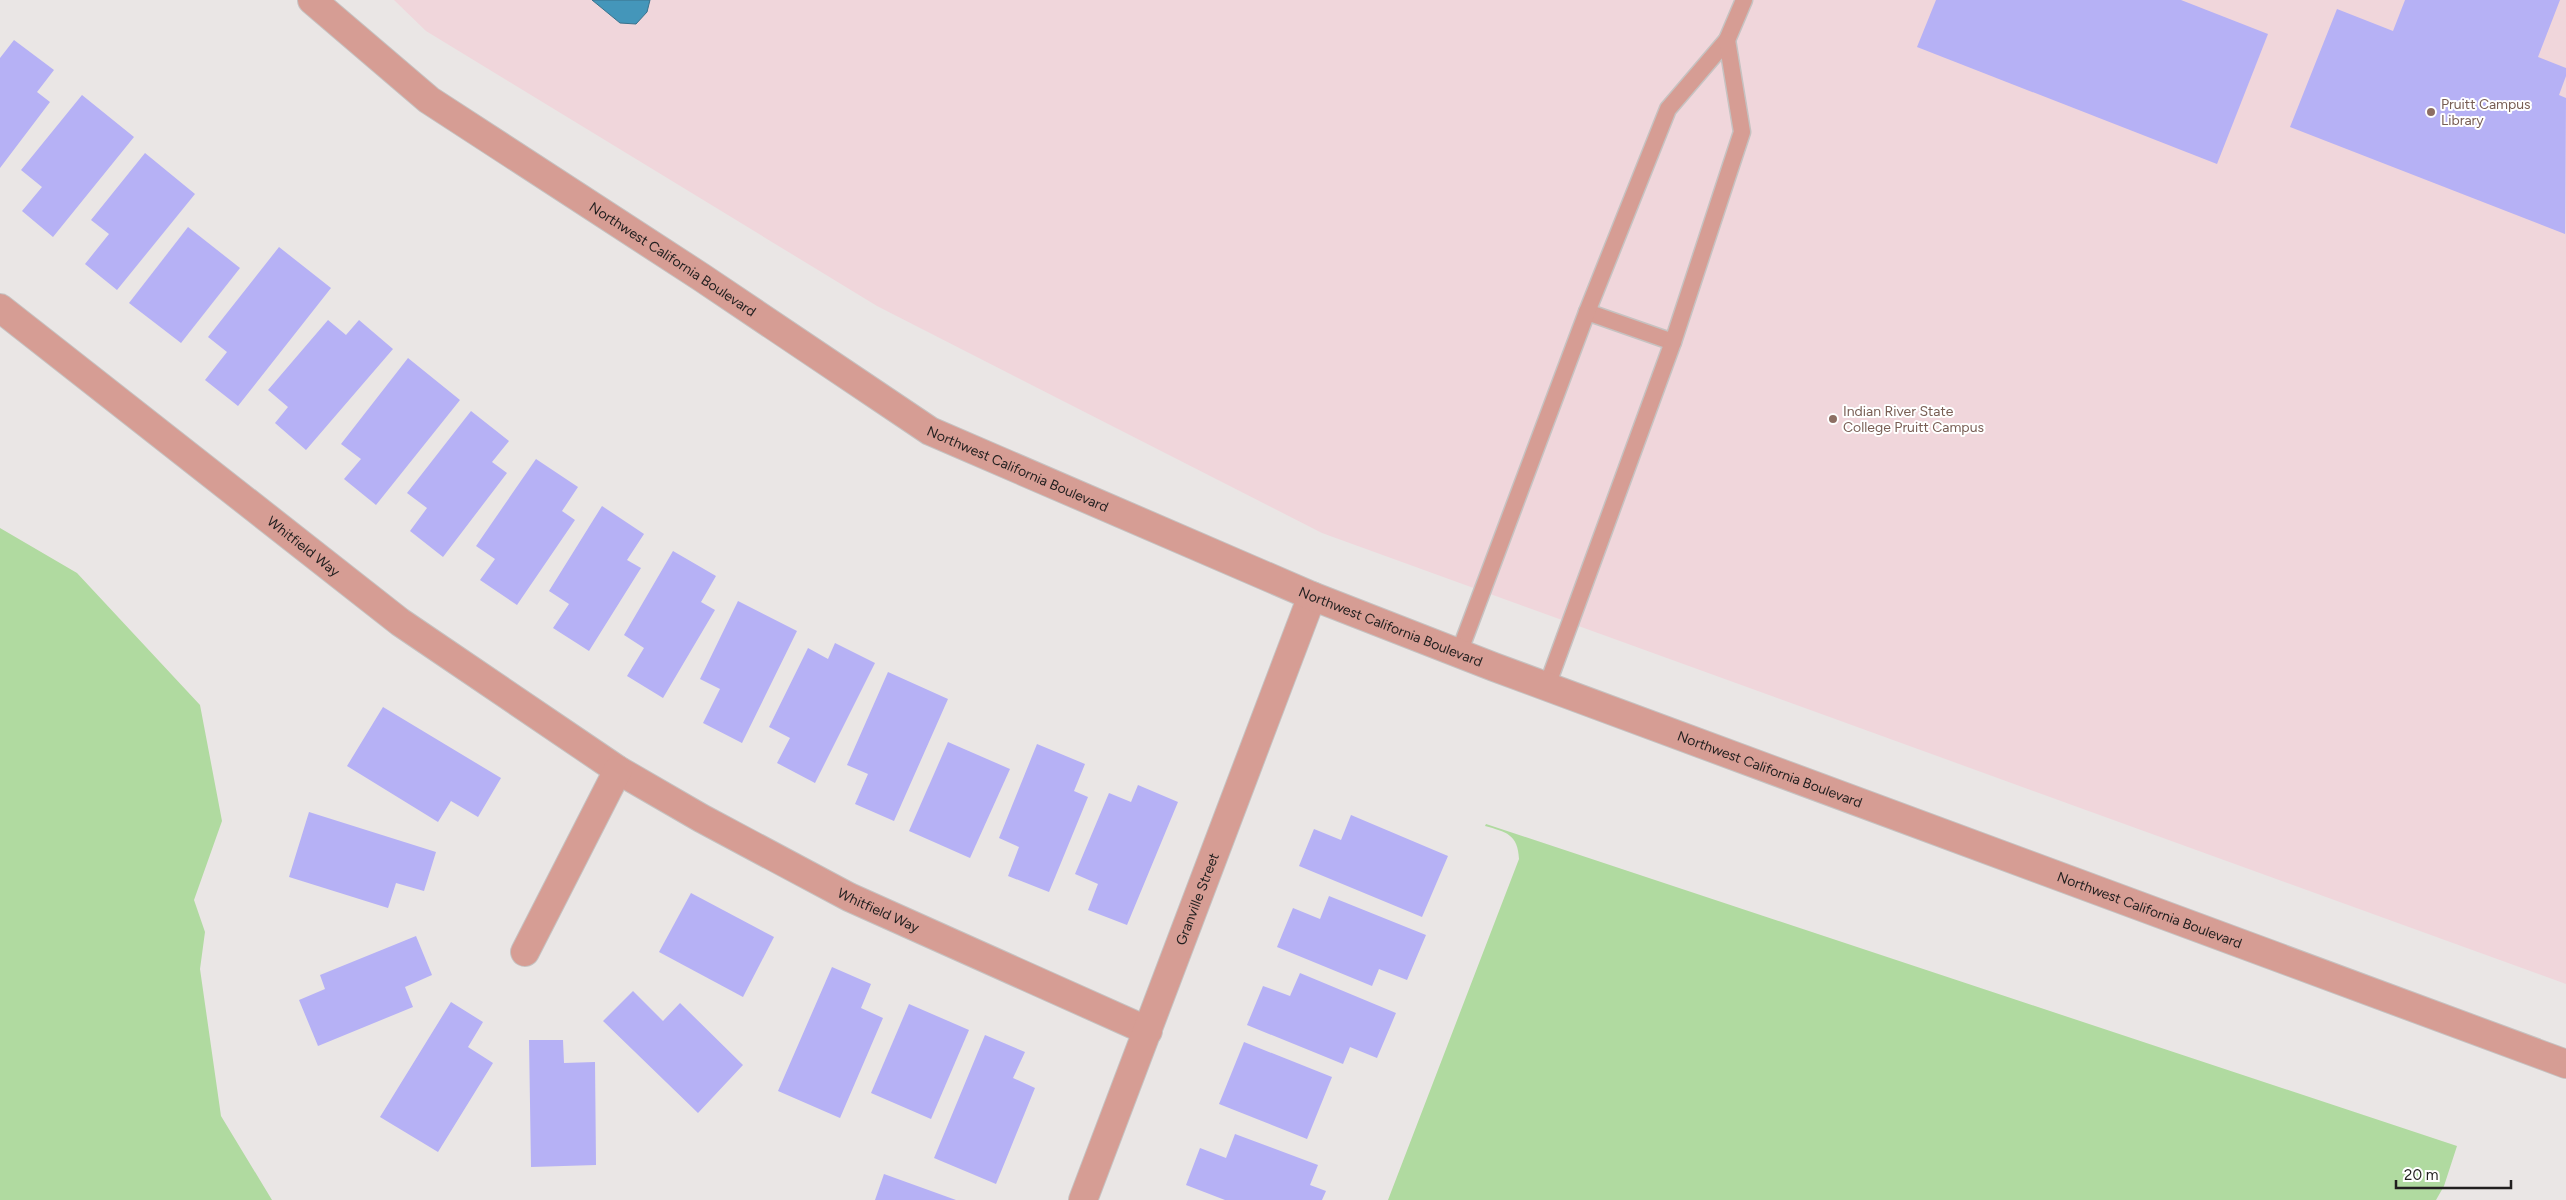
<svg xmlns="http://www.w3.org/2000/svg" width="2566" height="1200" viewBox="0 0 2566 1200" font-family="Figtree,sans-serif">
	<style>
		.education { fill: #f0d6db }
		.green { fill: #b0daa0 }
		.water { fill: #4496ba; stroke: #3a728c }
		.building { fill: #b6b1f5 }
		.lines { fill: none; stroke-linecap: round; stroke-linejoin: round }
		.service-casing { stroke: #c6c2c1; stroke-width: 19 }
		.minor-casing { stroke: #c6c2c1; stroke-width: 30 }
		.tertiary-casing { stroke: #c6c2c1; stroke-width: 30 }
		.service { stroke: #d69d94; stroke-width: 16 }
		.minor { stroke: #d69d94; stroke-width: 28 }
		.tertiary { stroke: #d69d94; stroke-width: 28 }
		.education-dot { fill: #8d6e63; stroke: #fff; stroke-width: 2 }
		.labels { text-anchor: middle; stroke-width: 4; stroke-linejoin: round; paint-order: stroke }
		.education-label { font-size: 14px; fill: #785e54; stroke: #fff; text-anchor: start }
		.street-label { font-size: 14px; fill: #211f1f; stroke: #fff }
	</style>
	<rect width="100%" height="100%" fill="#eae6e5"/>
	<path class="education" d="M394 0H2566V984L1322 533 877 306 426 31Z"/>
	<g class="green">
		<path d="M0 528 77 573 200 705 222 821 194 900 205 932 200 969 221 1116 272 1200H0Z"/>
		<path d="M1486 824 2457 1146 2444 1186 2436 1200H1388L1519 859C1518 834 1506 832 1485 826Z"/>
	</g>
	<path class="water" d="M592 0H650L647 12 636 24 620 23Z"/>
	<g class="building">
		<path d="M1936 0H2181L2268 34 2217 164 1917 47Z"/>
		<path d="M2405 0H2560L2538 57 2566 68V76L2559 95 2566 98 2565 234 2290 127 2337 9 2393 31Z"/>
		<path d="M14 40 54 70 37 92 50 102 0 168V58Z"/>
		<path d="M82 95 134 137 53 237 22 211 42 187 21 170Z"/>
		<path d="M145 153 195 194 117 290 85 264 109 234 91 220Z"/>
		<path d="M188 227 240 268 181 343 129 303Z"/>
		<path d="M279 247 331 288 238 406 205 380 227 352 208 337Z"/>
		<path d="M328 320 346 335 359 320 393 349 306 450 275 423 288 407 268 390Z"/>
		<path d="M408 358 460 400 376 505 344 479 361 459 341 444Z"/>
		<path d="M471 411 509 441 492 462 507 473 443 557 410 531 427 508 407 493Z"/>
		<path d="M536 459 578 487 562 511 575 520 517 605 480 580 495 559 476 546Z"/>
		<path d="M602 506 644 534 627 560 641 568 589 651 553 628 569 604 549 591Z"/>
		<path d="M673 551 716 576 701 602 715 610 663 698 627 676 644 648 624 635Z"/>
		<path d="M738 601 797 631 742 743 703 723 720 689 700 679Z"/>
		<path d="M835 643 875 663 815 783 777 763 790 738 769 727 808 648 828 659Z"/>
		<path d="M888 672 948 699 894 821 855 804 868 774 847 765Z"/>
		<path d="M383 707 501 778 478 817 451 801 438 822 347 766Z"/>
		<path d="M948 742 1010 769 970 858 909 831Z"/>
		<path d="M1037 744 1085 764 1074 791 1088 797 1049 892 1008 876 1019 847 999 838Z"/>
		<path d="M1138 785 1178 802 1127 925 1088 910 1098 884 1075 874 1109 793 1131 802Z"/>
		<path d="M309 812 436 852 424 891 396 883 388 908 289 877Z"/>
		<path d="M1351 815 1448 856 1422 917 1299 866 1314 829 1341 840Z"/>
		<path d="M691 893 774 937 743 997 659 952Z"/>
		<path d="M1329 896 1426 935 1407 980 1379 969 1372 986 1277 947 1293 908 1320 919Z"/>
		<path d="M416 936 432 975 405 987 413 1007 318 1046 299 1000 325 989 320 975Z"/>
		<path d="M832 967 871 984 861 1008 883 1018 840 1118 778 1091Z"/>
		<path d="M1300 973 1396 1013 1377 1058 1350 1047 1343 1064 1247 1025 1263 986 1290 996Z"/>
		<path d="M633 991 663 1021 680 1003 743 1065 698 1113 603 1021Z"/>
		<path d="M451 1002 483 1022 468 1047 493 1063 438 1152 380 1117Z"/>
		<path d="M909 1004 969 1030 931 1119 871 1093Z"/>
		<path d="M985 1035 1025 1052 1013 1078 1035 1088 996 1184 934 1158Z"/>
		<path d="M529 1040H563L564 1063 595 1062 596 1165 531 1167Z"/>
		<path d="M1244 1042 1332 1077 1307 1139 1219 1104Z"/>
		<path d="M1235 1134 1318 1165 1310 1185 1326 1191 1322 1200H1225L1186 1185 1200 1148 1226 1158Z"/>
		<path d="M884 1174 956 1200H875Z"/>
	</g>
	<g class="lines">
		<g class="service-casing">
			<g id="service">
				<path d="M1587 312 1673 342"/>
				<path d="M1459 653 1587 312 1668 109 1727 40 1744 0"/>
				<path d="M1547 686 1673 342 1742 132 1727 40"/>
			</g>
		</g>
		<g class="minor-casing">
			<g id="minor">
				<path id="s1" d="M0 308 400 622 618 770 701 818 849 897 1148 1031"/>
				<path d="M525 952 618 770"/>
				<path id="s2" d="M1083 1200 1312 596"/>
			</g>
		</g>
		<g class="tertiary-casing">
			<g id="tertiary">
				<path id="s3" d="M312 0 429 100 701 277 930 431 1312 596 1494 667 2566 1064"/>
			</g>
		</g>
		<use href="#service" class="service"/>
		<use href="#minor" class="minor"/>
		<use href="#tertiary" class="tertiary"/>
	</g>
	<g class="education-dot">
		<circle cx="2431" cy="112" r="5"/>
		<circle cx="1833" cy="419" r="5"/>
	</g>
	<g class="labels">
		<g class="education-label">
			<text x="2441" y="109">Pruitt Campus<tspan x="2441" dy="16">Library</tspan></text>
			<text x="1843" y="416">Indian River State<tspan x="1843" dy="16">College Pruitt Campus</tspan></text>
		</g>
		<g class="street-label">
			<text dy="5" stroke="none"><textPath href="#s3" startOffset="445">Northwest California Boulevard</textPath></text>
			<text dy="5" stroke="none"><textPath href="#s3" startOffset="850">Northwest California Boulevard</textPath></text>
			<text dy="5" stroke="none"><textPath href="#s1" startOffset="386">Whitfield Way</textPath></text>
			<text dy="5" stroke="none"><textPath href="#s3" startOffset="1255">Northwest California Boulevard</textPath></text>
			<text dy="5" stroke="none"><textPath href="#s3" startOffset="1660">Northwest California Boulevard</textPath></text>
			<text dy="5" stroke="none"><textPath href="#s2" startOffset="322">Granville Street</textPath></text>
			<text dy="5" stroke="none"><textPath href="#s1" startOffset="1068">Whitfield Way</textPath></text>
			<text dy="5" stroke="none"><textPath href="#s3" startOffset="2065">Northwest California Boulevard</textPath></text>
		</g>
	</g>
	<path d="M2396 1180v8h115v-8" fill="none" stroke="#211f1f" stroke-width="2.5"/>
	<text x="2404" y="1180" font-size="15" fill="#211f1f" stroke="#ffffff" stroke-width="4" paint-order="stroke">20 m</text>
</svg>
